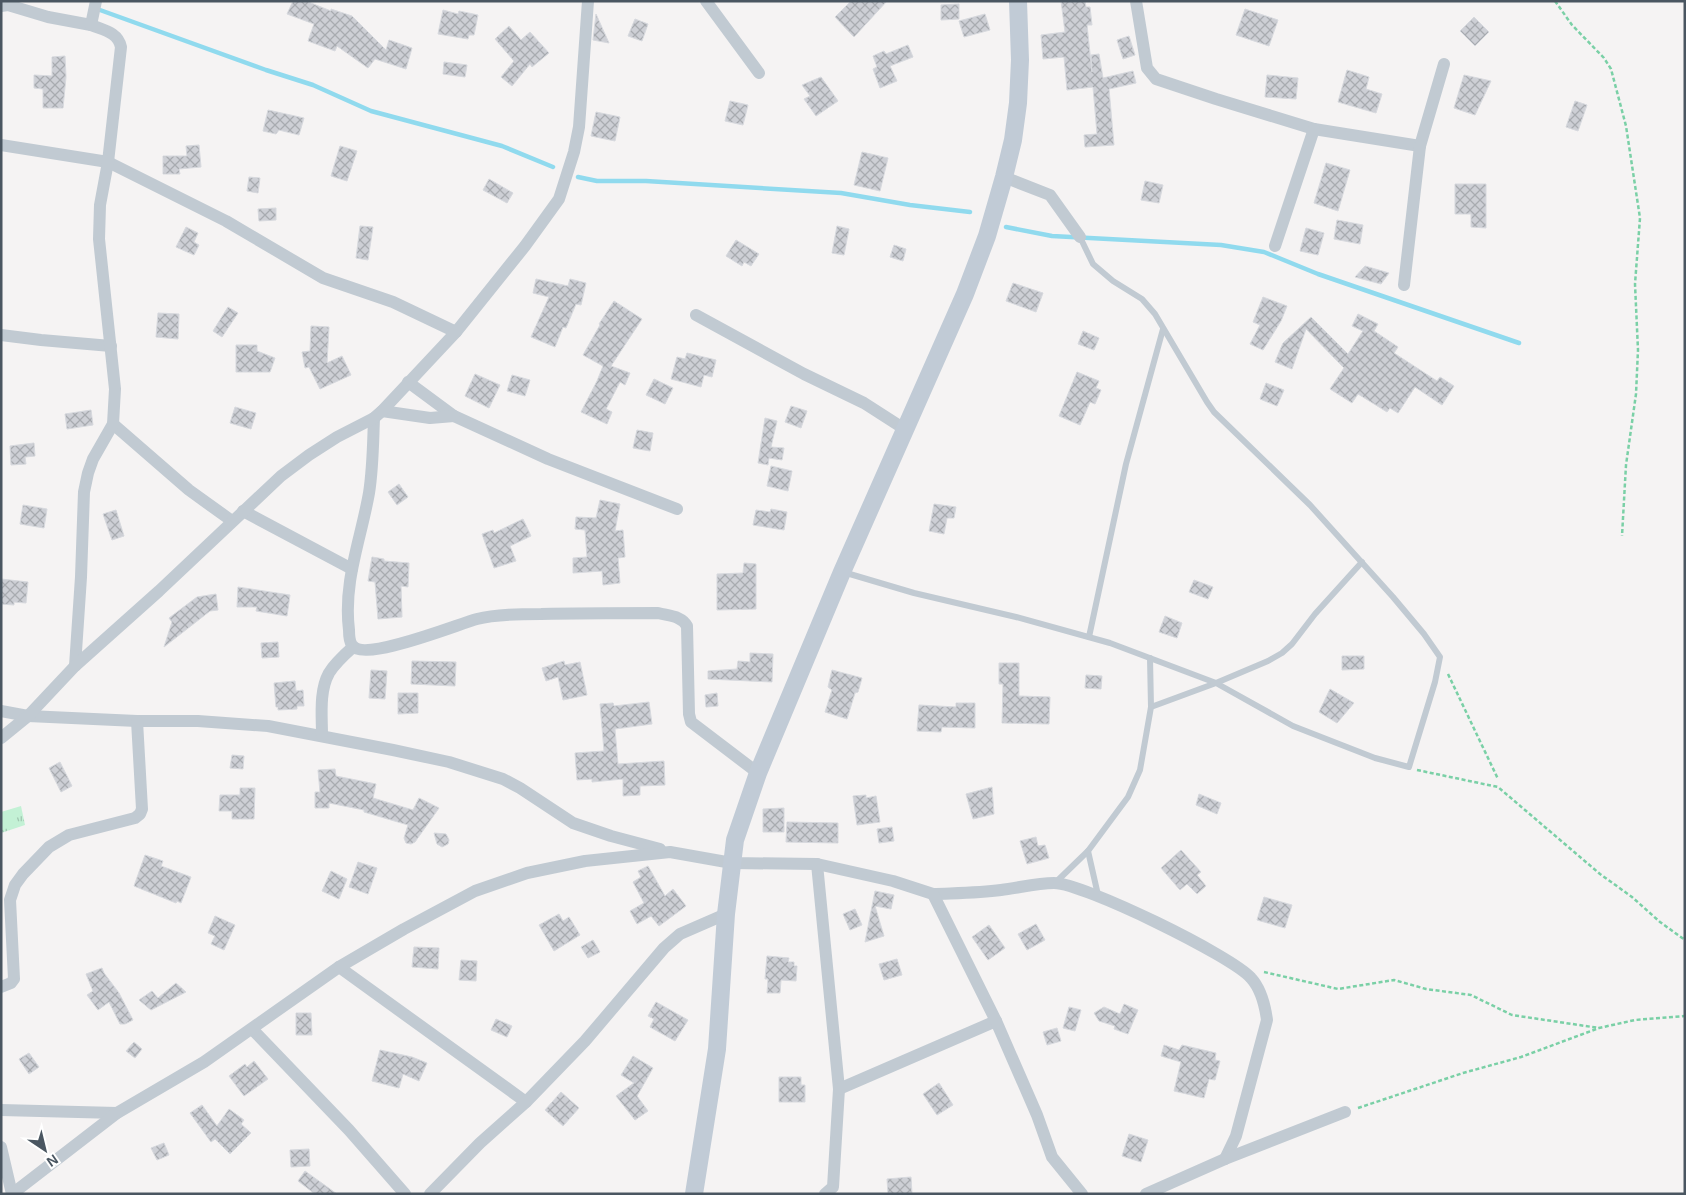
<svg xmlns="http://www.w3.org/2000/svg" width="1686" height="1195" viewBox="0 0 1686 1195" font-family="Arial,sans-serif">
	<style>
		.grass { fill: url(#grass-tufts) }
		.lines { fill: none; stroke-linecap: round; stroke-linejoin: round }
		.stream { stroke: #90daee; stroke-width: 4.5 }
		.building { fill: url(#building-cross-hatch); stroke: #d7d9de }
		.path { stroke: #7ad0a6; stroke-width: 2.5; stroke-dasharray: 4 2.5; stroke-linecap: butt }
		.lane { stroke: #c1cad2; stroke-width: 6 }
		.street { stroke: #c1cad2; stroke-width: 12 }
		.secondary { stroke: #c1cbd6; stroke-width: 18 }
	</style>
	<defs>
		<pattern id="grass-tufts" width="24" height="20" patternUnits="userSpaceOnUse" patternTransform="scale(1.25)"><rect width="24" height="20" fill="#c3f1d5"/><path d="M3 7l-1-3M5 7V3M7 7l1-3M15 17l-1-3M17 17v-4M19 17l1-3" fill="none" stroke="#a0c6b0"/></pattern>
		<pattern id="building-cross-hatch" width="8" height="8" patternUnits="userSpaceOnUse" patternTransform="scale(1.25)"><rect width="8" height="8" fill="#cdcfd5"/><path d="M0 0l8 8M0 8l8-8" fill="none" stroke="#a8abb0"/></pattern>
	</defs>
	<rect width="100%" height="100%" fill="#f5f3f3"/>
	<path class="grass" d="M21 806 25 825 1 833V812Z"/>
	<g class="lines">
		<g class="stream">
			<path d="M100 10 266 70 313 85 371 111 502 146 553 167"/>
			<path d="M578 177 597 181H646L841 193 910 205 970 212"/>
			<path d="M1006 227 1052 236 1221 245 1264 252 1318 274 1519 343"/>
		</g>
	</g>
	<g class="building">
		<path d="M293 1H306L331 11V9L352 16 386 50 389 40 412 48 406 69 375 59 368 68 337 46 335 51 308 41 314 24 287 14Z"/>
		<path d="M851 1H887L854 37 835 17Z"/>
		<path d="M1061 1H1085L1086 7H1090L1092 25H1087L1092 72 1091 55 1099 54 1103 78 1133 71 1136 83 1109 89 1114 145 1085 147 1084 135 1097 134 1093 87 1067 90 1064 57 1043 59 1041 35 1065 32Z"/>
		<path d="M959 4V19L941 20V5Z"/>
		<path d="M1245 9 1278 20 1269 46 1236 35Z"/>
		<path d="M443 10 458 14 459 11 478 15 474 35H469L468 39 438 34Z"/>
		<path d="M596 14 609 43 593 40Z"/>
		<path d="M985 14 990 30 964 37 959 21Z"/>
		<path d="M1474 17 1489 32 1475 46 1460 31Z"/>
		<path d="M635 19 648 24 642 41 628 36Z"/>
		<path d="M509 26 521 40 530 32 549 53 532 67 530 64 512 86 501 77 514 61 495 39Z"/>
		<path d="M1129 36 1135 55 1123 59 1117 40Z"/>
		<path d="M908 45 913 57 890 66 897 81 880 88 873 69 877 67 873 56 884 51 886 54Z"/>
		<path d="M65 56 66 77 63 108H43V89L34 88V75L52 76V57Z"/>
		<path d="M444 62 467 65 465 77 443 74Z"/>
		<path d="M1347 70 1369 77 1366 89 1382 94 1376 113 1338 102Z"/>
		<path d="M1267 75 1298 78 1296 99 1265 97Z"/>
		<path d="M1464 75 1491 81 1475 115 1454 108Z"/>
		<path d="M821 77 838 101 816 116 804 99 810 96 802 85Z"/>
		<path d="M730 101 748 105 743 125 725 121Z"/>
		<path d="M1575 101 1587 105 1578 131 1566 127Z"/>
		<path d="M268 110 304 118 299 135 279 130 276 134 263 131Z"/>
		<path d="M596 112 620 117 615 141 591 136Z"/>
		<path d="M199 145 201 167 179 169 180 174H163V156H187L186 146Z"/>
		<path d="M340 146 357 151 347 181 331 176Z"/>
		<path d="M862 152 888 158 880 191 854 185Z"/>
		<path d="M1326 163 1350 170 1338 211 1314 203Z"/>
		<path d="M249 177 260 178 258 193 247 191Z"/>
		<path d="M489 179 513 193 507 203 483 190Z"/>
		<path d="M1145 181 1163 185 1159 203 1141 200Z"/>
		<path d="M1455 184H1486V228L1471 227V214H1455Z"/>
		<path d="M276 208V220L259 221 258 209Z"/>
		<path d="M1337 220 1363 225 1360 244 1334 239Z"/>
		<path d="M360 226 373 227 368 260 356 258Z"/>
		<path d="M837 226 849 229 844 255 832 253Z"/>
		<path d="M186 227 198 233 194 242 199 245 194 255 176 247Z"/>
		<path d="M1306 228 1324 233 1318 255 1300 251Z"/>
		<path d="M736 240 759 254 751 266 744 262 742 266 726 256Z"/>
		<path d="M894 245 906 249 903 261 890 257Z"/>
		<path d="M1365 266 1389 273 1381 284 1355 277Z"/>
		<path d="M536 279 568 286 570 279 586 283 581 305 576 304 566 328 563 327 555 347 531 337 549 297 533 293Z"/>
		<path d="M1013 283 1043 293 1036 312 1006 301Z"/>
		<path d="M1263 297 1287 306 1281 321 1263 350 1250 344 1260 325 1253 322Z"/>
		<path d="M614 301 642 319 611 366 630 373 625 385 620 382 606 409 612 412 607 424 581 412 597 381 603 366 583 355 600 325 599 324Z"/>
		<path d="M228 307 238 313 222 337 213 331Z"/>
		<path d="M158 313 179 314 178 339 156 337Z"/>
		<path d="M1358 314 1378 324 1374 331 1398 347 1394 353 1437 381 1440 377 1454 386 1442 405 1415 387 1398 413 1390 408 1387 412 1358 394 1352 403 1330 389 1344 368 1306 329 1292 369 1275 362 1283 343 1311 317 1348 354 1363 331 1352 326Z"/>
		<path d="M311 326 329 327 327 363 342 356 351 375 320 389 309 367 305 368 302 352 310 351Z"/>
		<path d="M1083 331 1099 338 1094 350 1078 344Z"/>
		<path d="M236 345H257V351L275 358 270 372H236Z"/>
		<path d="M687 353 716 360 712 377 704 375 701 387 671 379 677 357 685 359Z"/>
		<path d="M1077 372 1099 381 1096 388 1101 390 1095 404 1090 402 1080 425 1059 416Z"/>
		<path d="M475 374 500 385 489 408 465 396Z"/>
		<path d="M512 375 530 380 525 396 507 391Z"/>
		<path d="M654 379 673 388 665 404 646 395Z"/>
		<path d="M1266 383 1284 390 1277 406 1260 399Z"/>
		<path d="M791 406 807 411 801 428 785 422Z"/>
		<path d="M235 407 256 413 251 429 230 423Z"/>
		<path d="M91 410 93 425 67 429 65 414Z"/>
		<path d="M765 418 777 421 771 447 784 448 782 460 769 458 768 465 758 463Z"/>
		<path d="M637 430 653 433 650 451 633 448Z"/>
		<path d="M34 443 35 456 25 457 26 464 11 465 10 446Z"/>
		<path d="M771 466 792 471 788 491 767 486Z"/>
		<path d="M399 484 408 497 397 505 388 492Z"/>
		<path d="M600 500 620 504 615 531 623 530 625 557 618 558 620 583 603 585 602 571 573 573V558L587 557 585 530 575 529 576 517 596 518Z"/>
		<path d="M934 504 956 507 954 518H947L944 534 929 531Z"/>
		<path d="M23 505 47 509 44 528 20 524Z"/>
		<path d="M771 509 787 512 784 530 753 525 756 510 770 512Z"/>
		<path d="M116 510 124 536 112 540 103 514Z"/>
		<path d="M523 519 531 536 510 546 516 561 494 568 482 534 493 530 494 533Z"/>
		<path d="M372 557 384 559V561L409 563 408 587 401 586 402 617 378 619 375 582 368 581Z"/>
		<path d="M744 563 756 564V609L717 610V574L743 573Z"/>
		<path d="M1 579 28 582 26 603 14 602V605L1 604Z"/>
		<path d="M1194 580 1213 587 1208 599 1189 592Z"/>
		<path d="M238 587 290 595 287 616 256 611 257 607H237Z"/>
		<path d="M216 594 218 610 210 611 164 647 172 622 169 618 197 597Z"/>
		<path d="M1165 616 1182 623 1177 638 1159 632Z"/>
		<path d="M278 642 279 657 262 658 261 643Z"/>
		<path d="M750 653 773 654 772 682 708 679V671L737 669 738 661 750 662Z"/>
		<path d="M1342 656H1364V669L1342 670Z"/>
		<path d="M412 661 456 662 455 686 411 684Z"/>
		<path d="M564 661 565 665 580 662 587 695 563 700 558 677 546 681 542 668Z"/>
		<path d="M999 663H1019V696L1050 697 1049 724 1002 723 1003 684H999Z"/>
		<path d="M371 670 387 671 385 699 369 698Z"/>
		<path d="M832 670 862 678 858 692 855 693 847 719 825 712 832 690 828 687Z"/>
		<path d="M1086 675 1102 676 1101 689 1085 688Z"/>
		<path d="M295 681 296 691 303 690 304 706H297V709L278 710V707H276L274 683Z"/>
		<path d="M1330 689 1354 703 1337 723 1319 712Z"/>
		<path d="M398 693H418V713L398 714Z"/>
		<path d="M717 693 718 706 706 707 705 695Z"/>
		<path d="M649 702 652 724 615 729 618 764 664 761 665 785 640 786V795L623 796V779L592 782V779L577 780 575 753 604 751 600 704 613 703 614 706Z"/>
		<path d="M956 703H975V728L942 727 941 732 917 731 919 705 956 707Z"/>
		<path d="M232 755 244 756 243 769 230 768Z"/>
		<path d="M60 762 72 786 61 792 49 768Z"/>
		<path d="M335 769 336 776 376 784 373 798 413 810 419 798 439 808 415 842 411 844 406 843 404 838 408 825 364 812V810L329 803V808H315V792H320L318 770Z"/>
		<path d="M992 787 994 814 973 819 966 794Z"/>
		<path d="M240 788H255L254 819H232V811H219L220 795H240Z"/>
		<path d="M1199 794 1221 803 1217 814 1196 805Z"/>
		<path d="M866 795V798L876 796 880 822 857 825 853 796Z"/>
		<path d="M784 808V832H763V809Z"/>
		<path d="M787 822 838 823V843L786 842Z"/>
		<path d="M892 827 894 841 879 843 877 829Z"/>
		<path d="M434 833 446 834 449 840 448 844 442 847 437 844Z"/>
		<path d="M1036 837 1038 846 1045 845 1049 858 1027 864 1020 841Z"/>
		<path d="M1181 850 1201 872 1197 875 1206 886 1197 894 1187 884 1180 890 1161 868Z"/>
		<path d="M145 855 163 861 161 866 191 877 181 903 177 901 176 903 134 886Z"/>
		<path d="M358 862 377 868 368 894 349 887Z"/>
		<path d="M648 866 665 896 673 889 686 906 659 926 651 916 637 924 630 911 644 903 633 882 641 877 638 871Z"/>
		<path d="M331 871 347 879 339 899 322 891Z"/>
		<path d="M875 891 894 895 891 909 875 906 884 936 865 942Z"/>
		<path d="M1264 897 1292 905 1285 928 1257 920Z"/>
		<path d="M855 909 862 925 850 930 843 914Z"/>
		<path d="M559 914 563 921 569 917 580 935 554 951 539 925Z"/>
		<path d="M215 916 235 925 224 950 211 944 215 936 208 933Z"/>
		<path d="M1036 924 1045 940 1027 950 1018 934Z"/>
		<path d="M989 925 1005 948 988 960 972 937Z"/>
		<path d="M593 940 600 952 588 958 581 947Z"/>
		<path d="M414 947 439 948 438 969 412 967Z"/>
		<path d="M767 956 789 958 788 962H794V966H797L796 981 781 980 780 993H767L768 979H765Z"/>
		<path d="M897 959 902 975 884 980 879 964Z"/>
		<path d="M461 960 477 961 476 981 459 980Z"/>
		<path d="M102 968 104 973 119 993 133 1020 125 1024H120L109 1002 98 1010 87 995 93 991 86 974Z"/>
		<path d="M176 983 186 992 151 1010 139 1000 152 991 158 998Z"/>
		<path d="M656 1002 688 1020 675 1041 650 1027 654 1019 648 1016Z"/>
		<path d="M1124 1004 1138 1010 1128 1034 1114 1029 1115 1026 1099 1021 1094 1013 1104 1007 1120 1014Z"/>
		<path d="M1069 1007 1081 1010 1075 1031 1063 1028Z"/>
		<path d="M296 1013H311L312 1035H296Z"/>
		<path d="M496 1019 512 1026 507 1037 491 1030Z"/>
		<path d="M1057 1028 1061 1041 1047 1045 1043 1032Z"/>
		<path d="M134 1042 142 1049 135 1058 126 1051Z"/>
		<path d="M1164 1045 1179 1050 1182 1045 1216 1053 1215 1060 1220 1061 1215 1080 1209 1079 1204 1098 1174 1091 1181 1062 1161 1056Z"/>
		<path d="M380 1050 412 1057 427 1063 419 1081 403 1074 399 1088 372 1081Z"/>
		<path d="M29 1053 39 1067 29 1074 19 1059Z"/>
		<path d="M633 1056 653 1068 637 1096 648 1111 635 1120 616 1096 634 1083 621 1075Z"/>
		<path d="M254 1061 268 1079 244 1096 229 1076 245 1064 247 1067Z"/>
		<path d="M779 1077H801V1085H805V1102H779Z"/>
		<path d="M939 1083 953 1105 937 1115 923 1094Z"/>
		<path d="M561 1092 579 1108 563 1126 545 1110Z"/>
		<path d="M202 1105 217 1126 229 1109 244 1120 241 1124 251 1133 230 1154 215 1139 211 1142 190 1113Z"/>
		<path d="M1129 1134 1148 1140 1141 1162 1122 1156Z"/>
		<path d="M164 1143 169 1155 157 1160 151 1148Z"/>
		<path d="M309 1149 310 1166 291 1167 290 1150Z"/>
		<path d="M305 1171 337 1194H315L298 1181Z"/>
		<path d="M911 1177 912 1194H888L887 1179Z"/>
	</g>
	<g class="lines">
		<g class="path">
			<path d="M1555 1 1572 25 1604 58 1611 69 1626 126 1640 218 1635 284 1638 350 1636 394 1626 465 1622 536"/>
			<path d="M1448 674 1498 779"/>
			<path d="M1417 770 1498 787 1600 874 1632 897 1660 922 1685 940"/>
			<path d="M1264 972 1338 989 1394 980 1426 989 1471 995 1512 1015 1599 1028"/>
			<path d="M1358 1108 1463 1073 1521 1057 1599 1028 1635 1020 1685 1016"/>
		</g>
		<g class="lane">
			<path d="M1080 237 1093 264 1113 281 1142 299 1155 314 1207 402 1214 412 1310 505 1393 597 1424 634 1440 657 1435 682 1409 767 1375 758 1293 726 1216 683 1151 707 1140 770 1128 797 1088 851 1098 895"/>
			<path d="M843 572 914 593 1016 617 1110 643 1216 683 1268 661 1282 653 1292 644 1315 614 1362 562"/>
			<path d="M1089 637 1126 464 1163 329"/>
			<path d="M1150 658 1151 707"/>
			<path d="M1055 883 1088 851"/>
		</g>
		<g class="street">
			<path d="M706 1 759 73"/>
			<path d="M1136 1 1147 68 1156 79 1216 99 1314 129 1420 146 1444 64"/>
			<path d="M1 6 8 5 48 17 91 25"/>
			<path d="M1 145 108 162 226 221 323 278 393 302 456 332"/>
			<path d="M1004 177 1050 195 1080 237"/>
			<path d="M1275 246 1314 129"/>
			<path d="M1404 285 1420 146"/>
			<path d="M696 315 804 374 864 403 906 430"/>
			<path d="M1 335 41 340 111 346"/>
			<path d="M408 382 454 416 548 459 677 509"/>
			<path d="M382 411 430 418 454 416"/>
			<path d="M374 418C373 443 373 468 369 493 361 539 343 582 349 630 349 635 349 641 352 645 363 663 458 624 477 619 496 614 521 614 541 614 580 613 619 613 658 613 669 616 682 616 687 626L689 714 691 722 758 773"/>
			<path d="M113 424 189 490 232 521"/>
			<path d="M243 511 352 569"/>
			<path d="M75 666 81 577 84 492 88 473 93 459 113 424 115 389 99 239 100 205 108 162 121 47C118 32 103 30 91 25L96 1"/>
			<path d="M1 711 28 716 137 721H198L268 726 393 750 449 762 503 779 520 788 573 823 611 836 660 849"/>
			<path d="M322 735C322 716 319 691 329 673 335 663 344 655 353 647"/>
			<path d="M1 738 28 716 75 666 159 591 281 476 309 455 337 437 374 418 382 411 456 332 525 246 559 199 574 152 579 127 588 1"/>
			<path d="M817 864 839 1089 833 1187 825 1194"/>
			<path d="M933 894C956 893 979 893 1001 890 1018 888 1037 883 1054 883 1083 883 1232 956 1251 978 1261 989 1265 1005 1267 1020L1236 1136 1225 1159"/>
			<path d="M339 967 526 1102"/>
			<path d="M1 987 11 983 14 979 10 900 15 885 23 874 49 847 69 835 135 818 140 814 142 809 137 721"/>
			<path d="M252 1029 349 1130 405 1194"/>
			<path d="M839 1089 996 1021"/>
			<path d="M1 1110 117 1113"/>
			<path d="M1 1147 12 1194"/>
			<path d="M12 1194 117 1113 204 1062 339 967 404 929 475 891 527 873 585 861 670 852 732 863 817 864 893 881 933 894 996 1021 1037 1115 1052 1157 1082 1194"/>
			<path d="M430 1194 480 1143 526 1102 585 1041 664 948 680 934 726 914"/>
			<path d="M1146 1194 1225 1159 1345 1112"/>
		</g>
		<path class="secondary" d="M694 1194 717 1049 726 914 735 840 758 773 842 572 965 294 987 236 1004 177 1013 140 1018 103 1020 60 1018 1"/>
	</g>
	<rect width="1686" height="1195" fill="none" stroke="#4a5661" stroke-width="5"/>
	<g transform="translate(45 1150) rotate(145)" stroke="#ffffff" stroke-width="4" paint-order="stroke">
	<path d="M0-4L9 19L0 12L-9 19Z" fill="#4a5661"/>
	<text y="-8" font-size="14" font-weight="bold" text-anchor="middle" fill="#4a5661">N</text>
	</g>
</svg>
